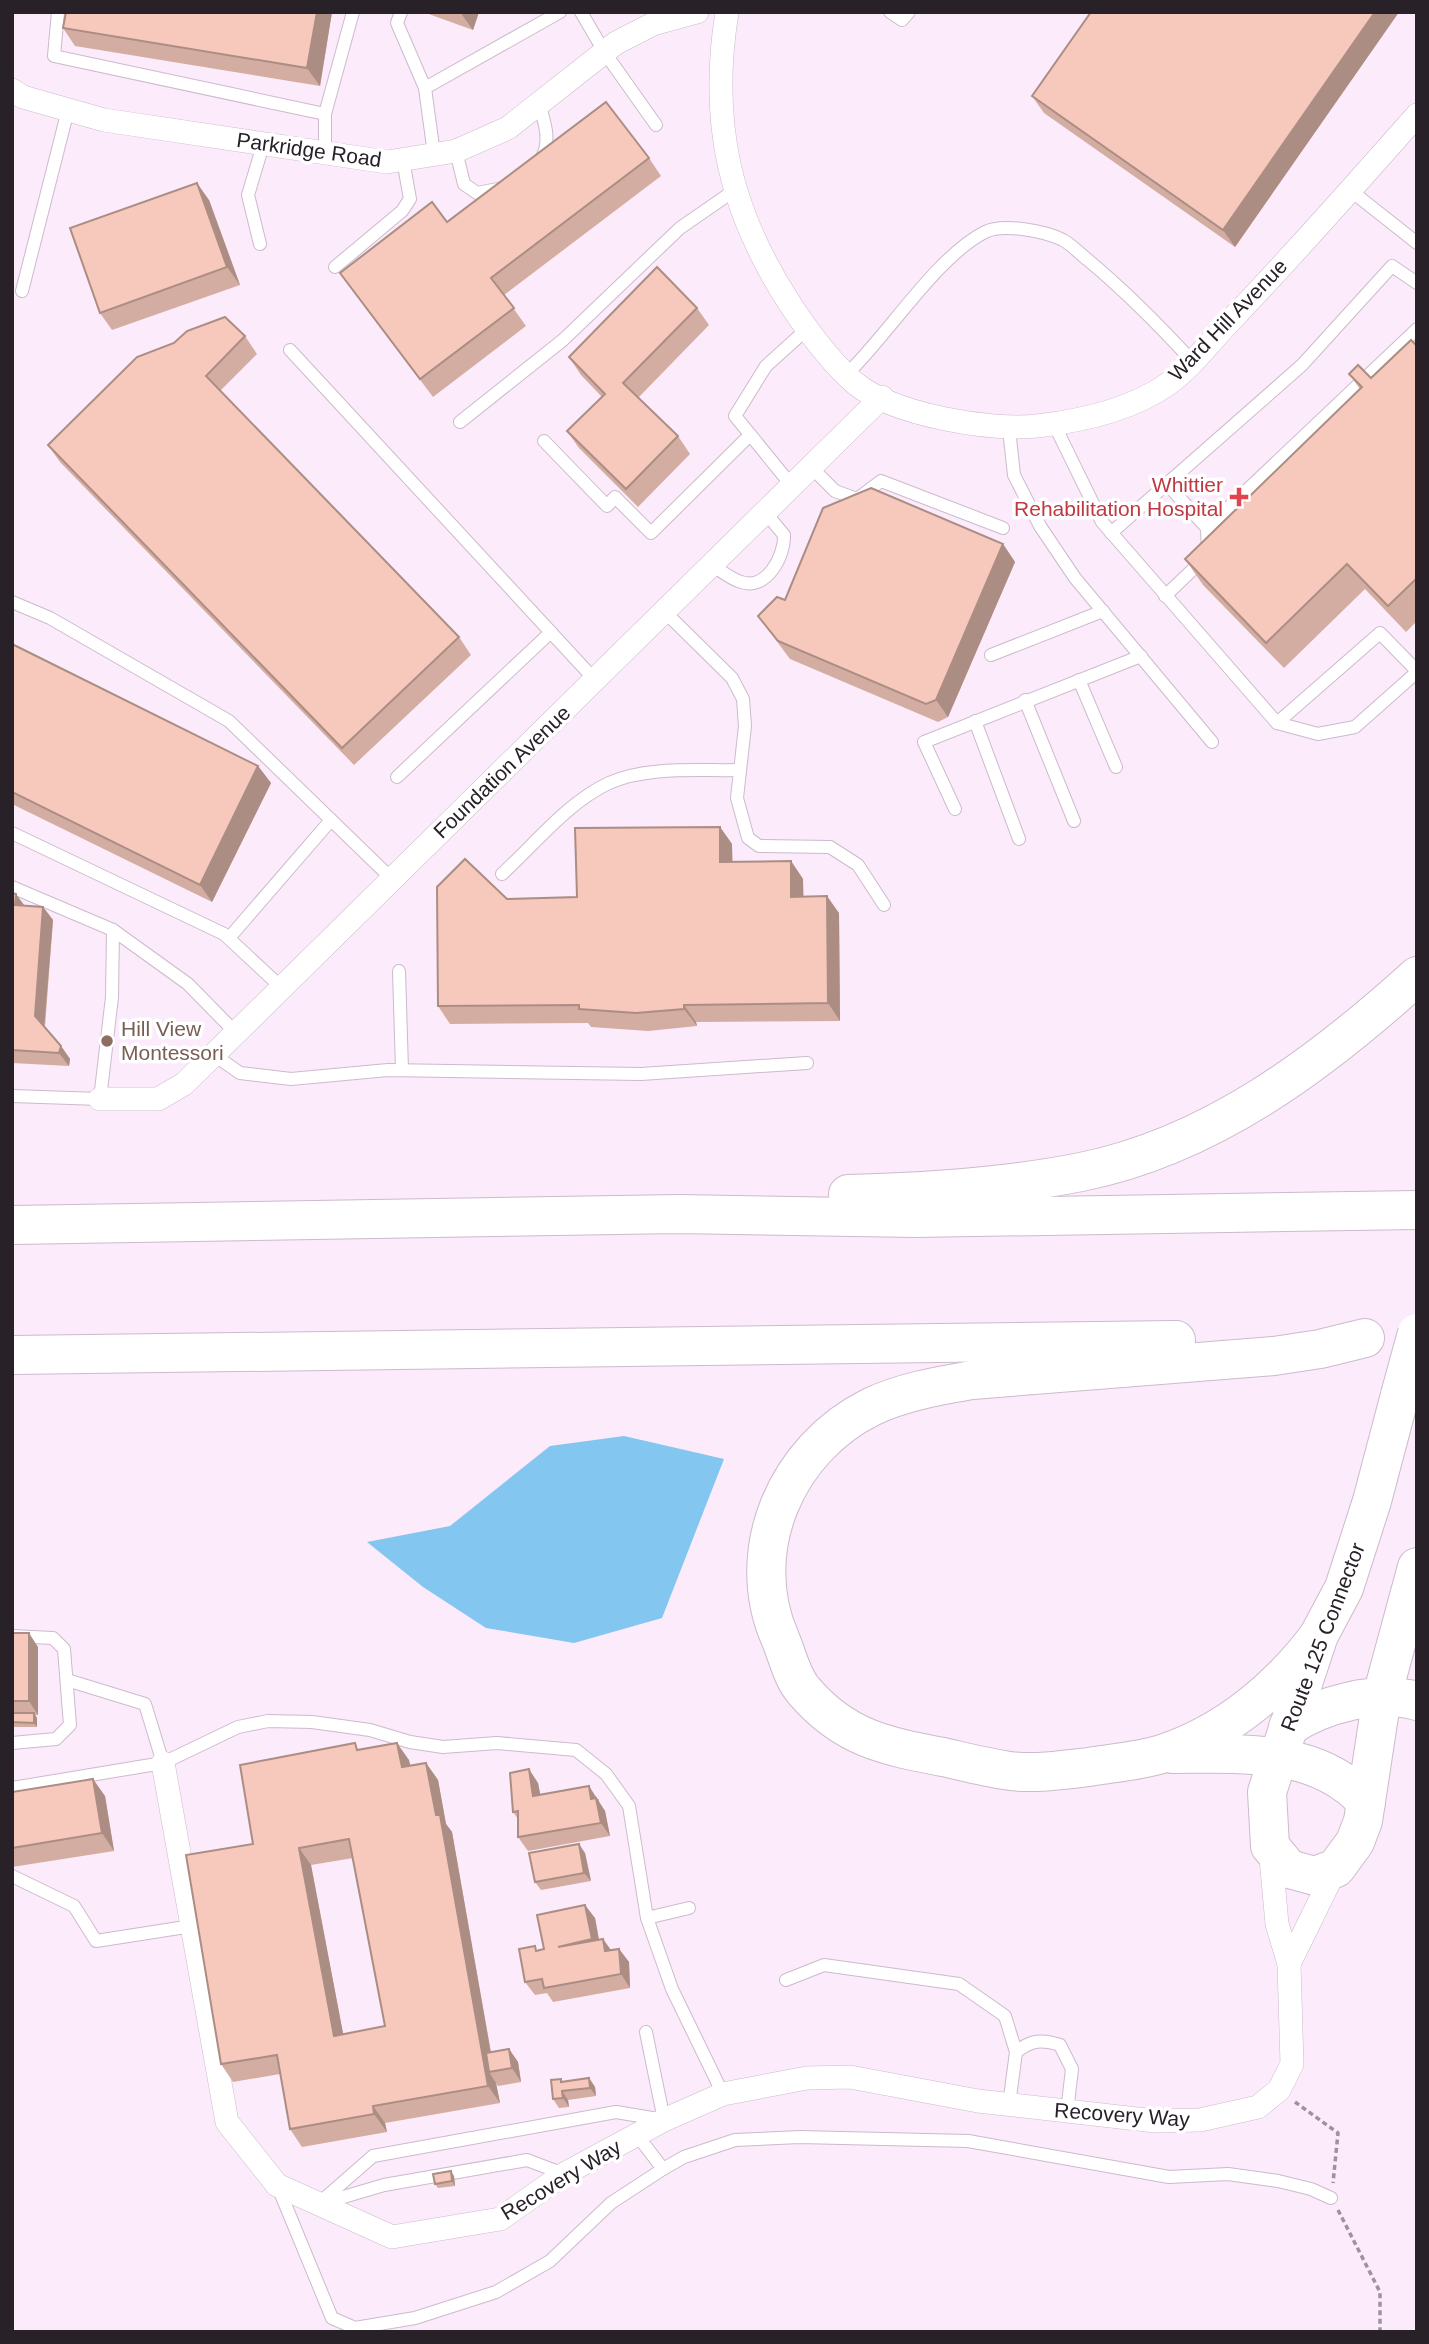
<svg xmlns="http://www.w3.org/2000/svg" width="1429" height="2344" viewBox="0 0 1429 2344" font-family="Helvetica,sans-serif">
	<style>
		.water { fill: #83c6ef }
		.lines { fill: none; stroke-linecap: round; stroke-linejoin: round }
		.lane-casing { stroke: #cbbbcb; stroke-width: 14 }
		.street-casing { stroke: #cbbbcb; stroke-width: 24 }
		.highway-casing { stroke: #cbbbcb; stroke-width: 40 }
		.path { stroke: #9e929d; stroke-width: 3.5; stroke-dasharray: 5 3.5; stroke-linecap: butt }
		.lane { stroke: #fff; stroke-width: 12 }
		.street { stroke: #fff; stroke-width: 23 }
		.highway { stroke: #fff; stroke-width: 38 }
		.highway-bridge-casing { stroke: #cbbbcb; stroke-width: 40; stroke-linecap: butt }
		.highway-bridge { stroke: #fff; stroke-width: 38 }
		.wall { fill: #d4ada2; fill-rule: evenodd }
		.shaded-wall { fill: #ac8d84 }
		.building { fill: #f6c9bc; stroke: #ac8d84; stroke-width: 2; fill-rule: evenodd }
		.health-dot { fill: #e0444e; stroke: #fff; stroke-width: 2.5 }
		.education-dot { fill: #8d6e63; stroke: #fff; stroke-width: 2.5 }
		.labels { text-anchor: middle; stroke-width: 7; stroke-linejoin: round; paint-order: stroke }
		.street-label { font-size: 21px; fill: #282228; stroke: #fff }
		.health-label { font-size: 21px; fill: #be3a42; stroke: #fff; text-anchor: end }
		.education-label { font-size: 21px; fill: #785e54; stroke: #fff; text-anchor: start }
	</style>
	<rect width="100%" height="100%" fill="#fcebfb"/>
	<path class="water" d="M624 1436 724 1459 662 1618 574 1643 486 1628 423 1587 367 1542 450 1526 550 1446Z"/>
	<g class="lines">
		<g class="lane-casing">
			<g id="lane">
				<path d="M58 12 54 56 325 114"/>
				<path d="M401 12 397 23 425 88 434 154"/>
				<path d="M581 12 605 53 656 125"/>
				<path d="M890 12 902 20 909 12"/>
				<path d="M425 88 560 12"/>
				<path d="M539 104C545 123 552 143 540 161"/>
				<path d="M456 151 464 184 477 193 503 188"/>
				<path d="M325 154V114L353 12"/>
				<path d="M1350 190 1417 243"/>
				<path d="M260 244 248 195 263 145"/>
				<path d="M335 267 402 211 410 199 403 160"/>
				<path d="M22 291 68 110"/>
				<path d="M290 350 595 680"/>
				<path d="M847 374C888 335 936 257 985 232 1003 223 1045 231 1063 240 1072 245 1080 254 1088 260 1125 291 1159 325 1192 361"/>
				<path d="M460 422 563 340 680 228 735 190"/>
				<path d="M1054 424 1102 522 1277 723 1380 633 1417 671"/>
				<path d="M1009 429 1014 475 1040 526 1075 578 1212 742"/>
				<path d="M544 441 607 506 615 497 651 533 750 435"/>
				<path d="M811 467 835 491 857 499 881 481 1003 528"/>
				<path d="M1167 484 1207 528"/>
				<path d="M792 486 735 416 766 366 807 329"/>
				<path d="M1111 533 1302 365 1392 266 1417 283"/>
				<path d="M712 565C721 571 731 579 741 582 767 591 785 555 784 535L765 512"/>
				<path d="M1165 596 1208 555 1207 528 1417 329"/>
				<path d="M12 602 50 618 229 721 392 879"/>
				<path d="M665 612 732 678 743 699 745 726 737 798 748 838 759 846 830 847 858 865 884 905"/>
				<path d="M991 655 1103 611"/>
				<path d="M1079 680 1116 767"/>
				<path d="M1025 700 1074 821"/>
				<path d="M975 721 1019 839"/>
				<path d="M1277 723 1318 734 1355 727 1417 672"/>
				<path d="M397 777 551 632"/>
				<path d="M955 809 924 742 1141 656"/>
				<path d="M12 833 224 934 282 988"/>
				<path d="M502 874C535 844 568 802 609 783 647 766 697 771 738 770"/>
				<path d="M12 887 113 930 188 984 236 1033"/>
				<path d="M229 938 331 820"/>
				<path d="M399 971 402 1070"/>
				<path d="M214 1055 240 1073 291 1079 388 1070 641 1074 807 1063"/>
				<path d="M12 1096 100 1099 112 997 113 930"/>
				<path d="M12 1636 53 1638 64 1649 70 1725 56 1739 12 1743"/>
				<path d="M67 1680 145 1704 163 1763"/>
				<path d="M12 1788 163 1763 238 1727 268 1721 312 1722 370 1730 410 1742 443 1747 497 1743 576 1750 606 1774 629 1806 647 1918 672 1989 723 2094"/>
				<path d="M12 1876 74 1906 96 1941 192 1926"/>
				<path d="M647 1918 689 1908"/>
				<path d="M786 1980 824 1965 959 1984 1005 2016 1016 2052 1009 2105"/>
				<path d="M1016 2052C1031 2040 1042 2039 1060 2045L1072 2069 1067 2112"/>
				<path d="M637 2135 663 2169"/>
				<path d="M278 2187 332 2318 355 2328 415 2318 496 2292 550 2261 611 2203 663 2169 684 2157 735 2140 800 2137 968 2141 1169 2177 1228 2174 1278 2181 1311 2189 1331 2198"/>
				<path d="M323 2203 384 2185 527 2160 564 2174"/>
				<path d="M317 2205 373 2156 616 2112 664 2120 646 2032"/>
			</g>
		</g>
		<g class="street-casing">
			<g id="street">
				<path d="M727 12C709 124 730 213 792 307 810 334 831 363 856 384 895 415 989 431 1037 426 1081 421 1131 410 1168 384 1193 366 1213 338 1234 317 1297 251 1357 183 1417 115"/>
				<path d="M12 90 23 97 104 120 387 162 456 151 508 128 616 43 653 24 697 12"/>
				<path d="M100 1099H158L184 1084 882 397"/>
				<path d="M163 1763 227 2122 277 2185 392 2237 500 2219 564 2174 664 2120 723 2094 807 2078 850 2077 978 2101 1155 2121 1200 2120 1258 2107 1279 2090 1292 2064 1289 1964 1277 1924 1270 1847"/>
				<path d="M1289 1964 1336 1868"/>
			</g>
		</g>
		<g class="highway-casing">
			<g id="highway">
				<path d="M848 1194C924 1192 1006 1187 1081 1172 1211 1146 1321 1063 1417 976"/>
				<path d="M12 1225 679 1214 915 1218 1417 1210"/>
				<path d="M12 1355 1176 1340"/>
				<path d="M1400 1395 1372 1501 1344 1588 1319 1635 1267 1792 1270 1846 1289 1869 1315 1876 1336 1868 1355 1842 1363 1821 1382 1696 1417 1567"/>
				<path d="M1319 1635C1280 1688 1226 1733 1162 1754 1139 1761 1113 1763 1089 1767 1064 1770 1035 1774 1010 1771 988 1768 965 1762 943 1757 885 1746 844 1738 804 1691 792 1678 787 1654 780 1638 742 1551 786 1449 871 1407 902 1392 938 1386 972 1380L1274 1356 1320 1349 1365 1338"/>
				<path d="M1288 1727C1323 1704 1375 1690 1417 1701"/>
				<path d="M1172 1754C1239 1754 1317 1747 1366 1802"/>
			</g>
		</g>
		<g class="path">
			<path d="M1295 2102 1338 2133 1333 2183"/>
			<path d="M1338 2210 1380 2292V2332"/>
		</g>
		<use href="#lane" class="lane"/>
		<use href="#street" class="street"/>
		<use href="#highway" class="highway"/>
		<g class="highway-bridge-casing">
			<path id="highway-bridge" d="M1400 1395 1417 1333"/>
		</g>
		<use href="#highway-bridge" class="highway-bridge"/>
	</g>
	<g class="wall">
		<path d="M66 12H332L320 86 75 46 63 28Z"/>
		<path d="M423 12H479L473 30Z"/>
		<path d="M1091 12H1399L1235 247 1044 113 1032 96Z"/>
		<path d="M649 158 661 176 504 295 526 326 433 397 340 273 447 222Z"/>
		<path d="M209 200 240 285 112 330 100 313Z"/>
		<path d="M697 308 709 325 638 398 678 436 690 454 638 507 579 448 567 431 602 397 581 375 569 357Z"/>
		<path d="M245 336 257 354 220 391 459 637 471 655 354 765 60 462 48 445Z"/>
		<path d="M1417 346V621L1406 632 1365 589 1284 668 1203 585 1185 559 1360 389 1349 374 1371 378Z"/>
		<path d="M1003 544 1015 562 948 717 938 722 790 659 758 616 785 600Z"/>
		<path d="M12 644 258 766 271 783 212 902 12 804Z"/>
		<path d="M720 827 732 844V862L791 861 803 879V897L839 913 840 1021 696 1022 697 1026 648 1031 591 1027 588 1023 450 1024 438 1006 507 899 577 897Z"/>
		<path d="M12 893 16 894 25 906 43 907 53 920 45 1027 61 1046 70 1059 69 1066 12 1063Z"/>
		<path d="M12 1633 38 1647V1715H35L37 1718V1727H14L12 1725Z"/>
		<path d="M360 1750 409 1760 410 1766 426 1763 438 1780 446 1824 452 1832 491 2052 509 2049 518 2062 521 2082 498 2086 496 2083 500 2103 385 2123 387 2132 302 2147 290 2129 280 2074 233 2082 221 2064 253 1844ZM353 1858 385 2026 343 2034 311 1865Z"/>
		<path d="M538 1783 540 1794 599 1799V1802L605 1811 610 1836 528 1851 518 1837V1819L513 1812Z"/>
		<path d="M12 1792 105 1796 114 1851 12 1867Z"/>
		<path d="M585 1853 591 1881 541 1890 535 1882Z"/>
		<path d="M595 1918 599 1939H603L611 1950 619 1949 629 1962 630 1988 553 2002 547 1993 535 1995 525 1982 538 1950 544 1949Z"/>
		<path d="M589 2078 595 2087 596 2096 568 2100 569 2107 559 2108 553 2099 563 2082Z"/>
		<path d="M454 2176 455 2186 438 2188 435 2184Z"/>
	</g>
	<g class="shaded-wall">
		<path d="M317 12H332L320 86 307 68Z"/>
		<path d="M460 12H479L473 30Z"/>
		<path d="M1375 12H1399L1235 247 1223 230Z"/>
		<path d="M197 183 209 200 240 285 227 267Z"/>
		<path d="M1003 544 1015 562 948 717 936 700Z"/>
		<path d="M258 766 271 783 212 902 200 885Z"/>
		<path d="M720 827 732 844 733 879 720 862Z"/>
		<path d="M791 861 803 879 804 915 791 897Z"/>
		<path d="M16 894 25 907 15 905Z"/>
		<path d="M827 896 839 913 840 1021 828 1003Z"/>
		<path d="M43 907 53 920 44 1029 35 1016Z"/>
		<path d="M684 1005 696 1022 697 1026 684 1009Z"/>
		<path d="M61 1046 70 1059 69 1066 59 1053Z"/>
		<path d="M29 1633 38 1647V1715L29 1701Z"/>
		<path d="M34 1713 37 1718V1727L34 1723Z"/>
		<path d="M397 1743 409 1760 414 1785 402 1767Z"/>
		<path d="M426 1763 438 1780 446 1824 452 1832 494 2071 489 2072 496 2083 500 2103 488 2086Z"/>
		<path d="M529 1769 538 1783 543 1809 533 1796Z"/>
		<path d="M93 1779 105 1796 114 1851 102 1833Z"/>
		<path d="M589 1786 605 1811 610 1836 601 1823 591 1799Z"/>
		<path d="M579 1844 585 1853 591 1881 584 1873Z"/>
		<path d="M299 1848 311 1865 347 2054 334 2036Z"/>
		<path d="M585 1905 595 1918 601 1952 592 1939Z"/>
		<path d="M603 1939 612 1952 605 1951Z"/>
		<path d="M619 1949 629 1962 630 1988 621 1974Z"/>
		<path d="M509 2049 518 2062 521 2082 512 2068Z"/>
		<path d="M589 2078 595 2087 596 2096 590 2088Z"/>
		<path d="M562 2091 568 2100 569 2107 563 2098Z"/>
		<path d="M373 2106 385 2123 387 2132 374 2114Z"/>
		<path d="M451 2171 454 2176 455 2186 452 2181Z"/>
	</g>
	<g class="building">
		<path d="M66 12H317L307 68 63 28Z"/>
		<path d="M1091 12H1375L1223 230 1032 96Z"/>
		<path d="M606 102 649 158 491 278 514 308 420 379 340 273 432 202 447 222Z"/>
		<path d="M197 183 227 267 100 313 70 228Z"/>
		<path d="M657 267 697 308 623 383 678 436 626 489 567 431 605 394 569 357Z"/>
		<path d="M225 317 245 336 206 376 459 637 342 748 48 445 137 357 174 343 187 331Z"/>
		<path d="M1411 340 1417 346V578L1388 606 1347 564 1266 643 1185 559 1362 387 1349 374 1358 365 1371 378Z"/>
		<path d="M871 488 1003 544 936 700 926 704 778 641 758 616 777 597 785 600 823 508Z"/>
		<path d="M12 644 258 766 200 885 12 792Z"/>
		<path d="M720 827V862L791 861V897L827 896 828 1003 684 1005V1009L636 1013 579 1009V1005L438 1006 437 887 465 859 507 899 577 897 575 828Z"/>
		<path d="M12 893 16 894 15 905 43 907 35 1016 61 1046 59 1053 12 1050Z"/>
		<rect x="12" y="1633" width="17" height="68"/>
		<path d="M12 1713H34V1723L12 1722Z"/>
		<path d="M355 1743 357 1750 397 1743 402 1767 426 1763 436 1815H440L488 2086 373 2106 374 2114 290 2129 277 2055 221 2064 186 1855 253 1844 240 1765ZM349 1839 385 2026 334 2036 299 1848Z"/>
		<path d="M529 1769 533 1796 589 1786 591 1799 596 1798 601 1823 518 1837V1811L513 1812 510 1773Z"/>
		<path d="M93 1779 102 1833 12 1848V1792Z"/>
		<path d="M579 1844 584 1873 535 1882 529 1853Z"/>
		<path d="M585 1905 592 1939 558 1947 603 1939 605 1951 619 1949 621 1974 544 1988 542 1979 525 1982 519 1949 535 1946 536 1951 544 1949 537 1915Z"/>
		<path d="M509 2049 512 2068 489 2072 486 2053Z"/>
		<path d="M589 2078 590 2088 562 2091 563 2098 553 2099 551 2080 561 2079V2082Z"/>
		<path d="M451 2171 452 2181 435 2184 433 2174Z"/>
	</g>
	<path class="health-dot" d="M1235.5 486.5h7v7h7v7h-7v7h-7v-7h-7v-7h7z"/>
	<circle class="education-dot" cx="107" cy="1041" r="7"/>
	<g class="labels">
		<g class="street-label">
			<text transform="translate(309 150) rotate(8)" y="7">Parkridge Road</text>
			<text transform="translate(1228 320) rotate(-46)" y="7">Ward Hill Avenue</text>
			<text transform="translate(502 772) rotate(-44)" y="7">Foundation Avenue</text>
			<text transform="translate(1323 1637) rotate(-69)" y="7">Route 125 Connector</text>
			<text transform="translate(1122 2115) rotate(4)" y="7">Recovery Way</text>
			<text transform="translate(561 2180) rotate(-31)" y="7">Recovery Way</text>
		</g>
		<g class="health-label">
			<text x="1223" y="492">Whittier<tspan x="1223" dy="24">Rehabilitation Hospital</tspan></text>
		</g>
		<g class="education-label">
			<text x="121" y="1036">Hill View<tspan x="121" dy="24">Montessori</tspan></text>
		</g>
	</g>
	<rect width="1429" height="2344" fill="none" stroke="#282228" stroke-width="28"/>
</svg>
